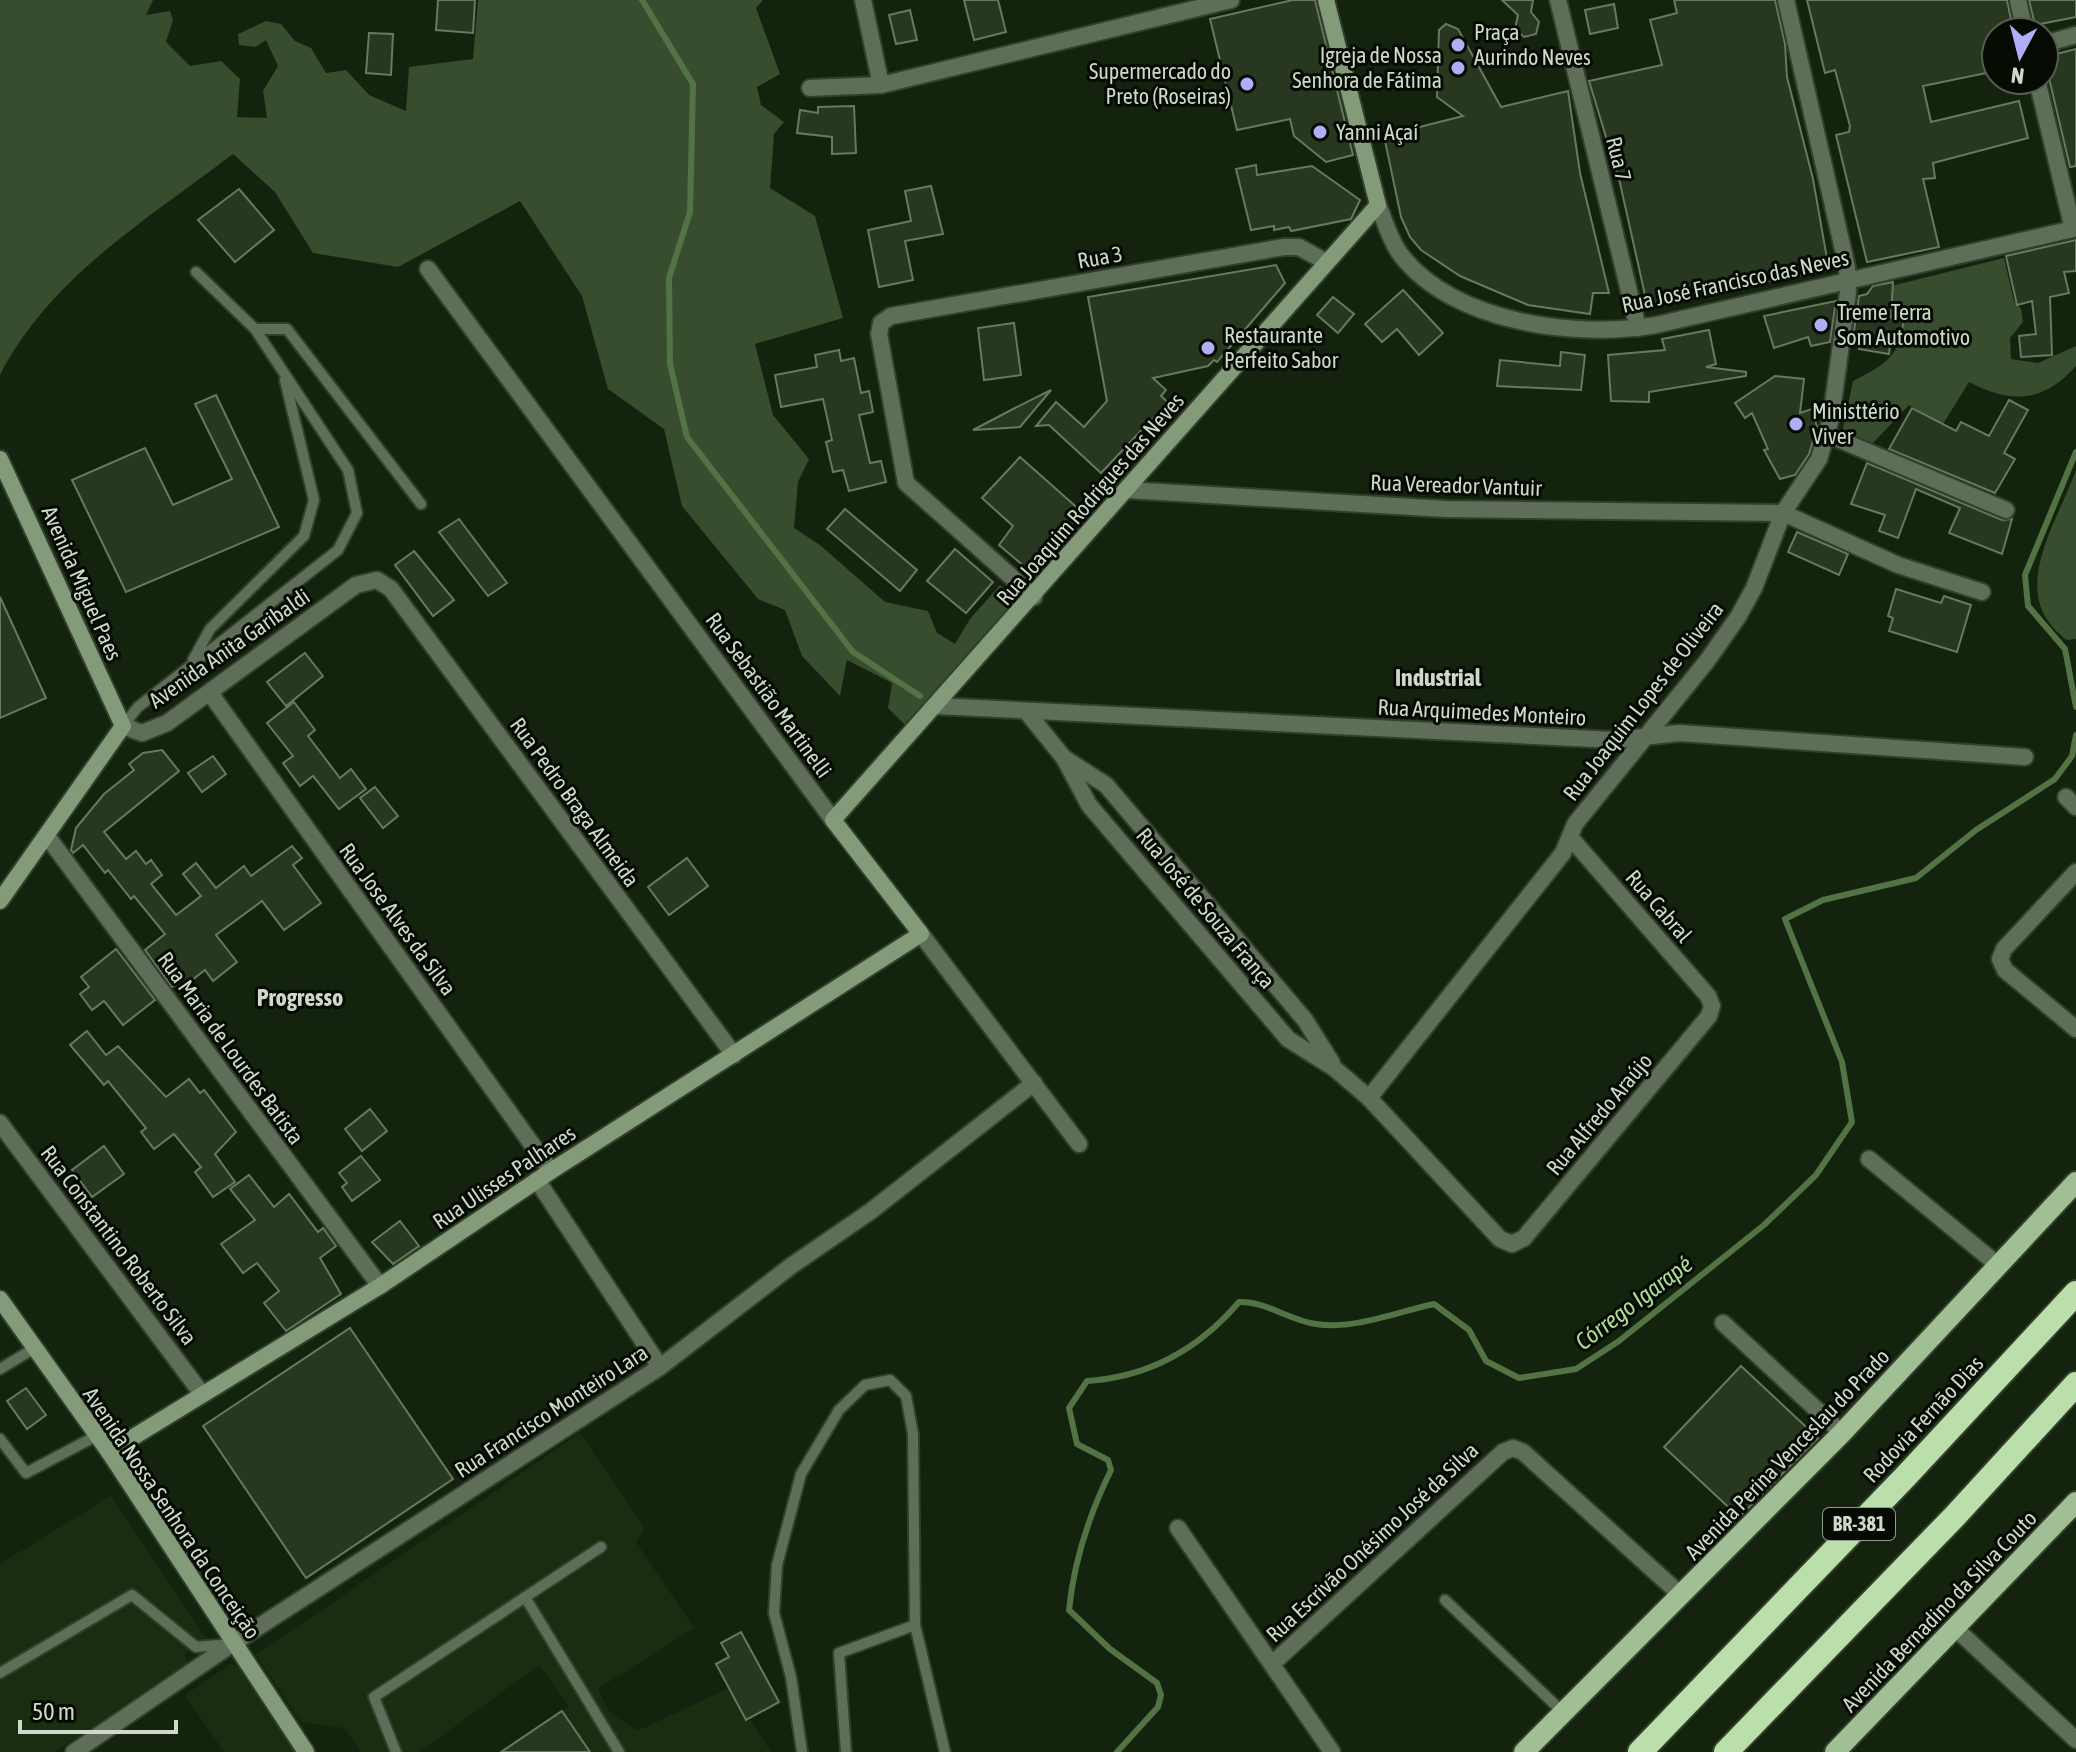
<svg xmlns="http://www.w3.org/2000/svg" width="2076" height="1752" viewBox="0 0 2076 1752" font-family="'Asap Condensed',sans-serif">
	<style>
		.built { fill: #1a2d11 }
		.green { fill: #374d2e }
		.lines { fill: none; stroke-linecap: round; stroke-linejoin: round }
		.stream { stroke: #537344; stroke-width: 6 }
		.building { fill: #273720; stroke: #67795f; stroke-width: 2 }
		.lane-casing { stroke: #32402b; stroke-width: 14 }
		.street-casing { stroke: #32402b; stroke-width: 20 }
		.secondary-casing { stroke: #32402b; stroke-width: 20 }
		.primary-casing { stroke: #32402b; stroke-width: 24 }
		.highway-casing { stroke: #32402b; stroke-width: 28 }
		.lane { stroke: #5f6e59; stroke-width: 10 }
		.street { stroke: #5f6e59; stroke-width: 16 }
		.secondary { stroke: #849b7a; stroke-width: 16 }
		.primary { stroke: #a0bf94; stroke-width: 20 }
		.highway { stroke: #badfab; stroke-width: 24 }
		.poi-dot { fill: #b2adf9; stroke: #050a03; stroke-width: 3 }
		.labels { text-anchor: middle; stroke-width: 6; stroke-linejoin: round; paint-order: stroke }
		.shield { fill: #050a03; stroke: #929b8e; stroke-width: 2 }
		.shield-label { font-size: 20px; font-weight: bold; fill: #ced9ca }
		.poi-label { font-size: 22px; fill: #ced9ca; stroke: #050a03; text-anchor: start }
		.street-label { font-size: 22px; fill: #ced9ca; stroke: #050a03 }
		.neighbourhood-label { font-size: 24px; font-weight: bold; fill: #ced9ca; stroke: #050a03 }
		.water-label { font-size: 24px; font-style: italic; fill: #abdd96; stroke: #050a03 }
	</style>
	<rect width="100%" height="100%" fill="#14230d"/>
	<g class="built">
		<path d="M580 1433 645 1528 636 1542 694 1628 598 1689 609 1712 637 1731 729 1688 771 1752H590L562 1711 569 1706 539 1665 420 1752H361L344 1728 301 1722 256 1655Z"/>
		<path d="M111 1496 207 1639 184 1654 188 1662 55 1752H0V1564Z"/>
		<path d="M231 1664 239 1667 297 1752H224L185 1695Z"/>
	</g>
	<g class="green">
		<path d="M0 0H153L146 15 170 11 173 20 166 42 190 66 221 61 240 79 237 117 267 118 263 91 278 66 266 40 255 47 239 45 238 34 266 21 281 24 295 41 311 48 326 73 346 70 369 95 406 111 409 67 473 59 478 0H763L756 8 780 74 757 87 761 105 784 122 774 134 770 188 815 216 843 318 755 344 773 415 809 459 798 482 794 528 820 545 885 602 928 611 937 633 955 644 970 619 1000 585 1019 601 908 728 888 708 892 683 847 660 840 696 802 656 785 610 758 599 682 506 664 429 608 389 582 296 520 201 398 267 313 253 275 192 233 154C148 219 50 277 0 375Z"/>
		<path d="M2004 258 2014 301 2021 309 2023 322 2010 338 2011 359 2038 363 2076 346V366C2043 403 2011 404 1969 382L1943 424 1909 405 1873 443 1842 433 1853 381C1891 362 1902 353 1906 310L1890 307 1891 286Z"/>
		<path d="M2076 470V639L2067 640C2005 595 2056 526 2076 470Z"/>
	</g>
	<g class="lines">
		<g class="stream">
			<path d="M642 0 693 84 690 212 669 278 670 364 687 437 853 652 920 696"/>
			<path d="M2076 452 2025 575 2028 606 2065 649 2076 707"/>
			<path d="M1117 1752 1158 1707 1161 1695 1157 1683 1110 1649 1069 1610C1074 1560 1089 1515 1111 1470L1108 1460 1077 1444 1069 1408 1087 1381C1149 1377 1198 1350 1239 1302 1266 1301 1288 1320 1316 1324 1354 1330 1397 1312 1434 1304L1469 1330 1486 1361 1519 1378 1576 1369 1619 1341 1764 1225 1816 1175 1852 1122 1842 1062 1785 919 1823 900 1916 878 1976 830 2055 779 2072 756 2076 735"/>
		</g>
	</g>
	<g class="building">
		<path d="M438 0H475L473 33 436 30Z"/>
		<path d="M964 0H998L1006 32 974 40Z"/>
		<path d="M1293 0H1315L1353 155 1326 162 1294 136 1290 119 1237 130 1210 19Z"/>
		<path d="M1502 0H1533L1531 12 1539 22 1536 34 1524 37 1515 29 1518 15Z"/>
		<path d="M1674 0H1775L1785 44 1787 77 1813 179 1829 270 1647 304 1620 183 1589 81 1662 65 1650 20 1677 13Z"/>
		<path d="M1807 0H2007L2013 29 1996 32V71L1923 86 1931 122 2019 101 2028 138 1933 163 1935 178 1923 179 1939 247 1867 262 1836 135 1849 132 1850 126 1835 70 1825 73Z"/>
		<path d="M2029 0H2076V17L2035 25Z"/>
		<path d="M1614 4 1618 28 1590 34 1585 10Z"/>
		<path d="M910 10 917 40 896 44 889 15Z"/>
		<path d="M1446 24 1458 29 1501 107 1568 91 1580 173 1609 293H1593L1590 314 1528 305 1460 276 1421 250 1410 237 1401 217 1384 136 1463 116 1437 97 1439 30Z"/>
		<path d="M369 33 393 34 391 75 366 73Z"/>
		<path d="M2076 49V166L2070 167 2044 57Z"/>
		<path d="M854 106 856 153 832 154V137L797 133 800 110 818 113V107Z"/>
		<path d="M1256 165 1257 175 1312 166 1360 200 1351 219 1291 231 1289 227 1274 230V226L1251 230 1236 169Z"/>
		<path d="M931 186 943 234 905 241 913 280 879 287 868 230 911 221 905 191Z"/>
		<path d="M239 189 274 230 235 262 198 220Z"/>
		<path d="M2076 240V271L2064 272 2069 293 2050 297 2052 355 2021 357 2019 336 2036 334 2032 301 2017 305 2006 256Z"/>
		<path d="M1276 265 1285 283 1217 362 1214 360 1208 366 1153 378 1166 390 1161 396 1175 409 1162 424 1154 417 1101 473 1049 425 1036 426 1056 402 1084 427 1107 401 1088 297Z"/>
		<path d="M1893 282 1891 318 1904 320 1900 340 1891 339 1889 354 1859 349 1861 335 1853 337 1859 296 1867 294 1873 286Z"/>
		<path d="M1403 290 1443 333 1419 355 1397 329 1382 342 1365 324Z"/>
		<path d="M1333 297 1354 314 1338 333 1317 315Z"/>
		<path d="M1836 301 1830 342 1811 346 1808 337 1774 348 1764 316Z"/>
		<path d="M1014 323 1021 375 984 380 978 328Z"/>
		<path d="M1709 330 1716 364 1706 367 1746 372V376L1649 392V402L1611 401 1608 355 1665 350 1662 339Z"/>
		<path d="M839 350 841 361 854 358 861 393 869 391 873 412 859 415 870 463 881 461 886 482 849 491 843 470 833 472 826 442 832 440 823 399 781 407 775 375 817 367 815 355Z"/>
		<path d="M1561 352 1585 355 1581 390 1497 386 1500 360 1560 366Z"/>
		<path d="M1775 376 1804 379 1800 413 1812 409 1817 427 1809 454 1795 475 1780 479 1764 450 1768 449 1752 413 1745 418 1735 403Z"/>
		<path d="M1051 390 1020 427 973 430 1015 408Z"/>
		<path d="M216 395 279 527 126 592 72 480 145 448 173 505 232 479 195 404Z"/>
		<path d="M2009 400 2028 410 2004 453 2015 459 1995 493 1889 449 1912 408 1956 431 1961 422 1989 436Z"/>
		<path d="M1020 457 1082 512 1031 572 999 545 1013 526 982 498Z"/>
		<path d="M1867 463 2002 520 2012 519 2002 554 1949 533 1960 508 1916 489 1898 538 1879 531 1885 515 1851 504Z"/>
		<path d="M845 509 917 570 900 591 827 529Z"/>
		<path d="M459 519 507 583 488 596 439 532Z"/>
		<path d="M1797 532 1848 554 1839 575 1788 552Z"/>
		<path d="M955 549 993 582 966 613 927 581Z"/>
		<path d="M414 551 454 600 433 616 395 565Z"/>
		<path d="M1896 589 1941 603 1944 596 1971 605 1957 652 1889 631 1893 618 1888 616Z"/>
		<path d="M0 597 46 698 0 718Z"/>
		<path d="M305 653 323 676 286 706 267 682Z"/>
		<path d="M294 702 315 730 308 736 340 778 351 769 366 789 339 809 313 776 300 786 283 763 293 756 267 723Z"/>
		<path d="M162 750 179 771 104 832 126 859 136 851 146 864 151 860 162 875 151 884 176 915 201 896 183 874 196 863 216 888 244 866 251 876 292 846 302 858 293 865 321 903 284 930 262 901 216 935 237 962 213 981 205 970 179 990 175 985 172 987 145 950 165 934 134 896 131 899 108 870 105 873 83 845 73 853 71 850 76 828 104 794 134 770 129 764 143 753Z"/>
		<path d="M213 756 226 774 202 792 188 773Z"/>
		<path d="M375 787 398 816 383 828 360 798Z"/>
		<path d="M687 858 708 886 669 915 648 887Z"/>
		<path d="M116 949 155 1000 123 1025 104 1001 92 1010 80 994 89 987 81 977Z"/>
		<path d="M87 1031 106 1055 118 1046 166 1097 189 1079 200 1093 204 1090 236 1132 215 1154 235 1182 213 1197 195 1172 201 1167 174 1134 154 1149 141 1132 146 1128 108 1081 104 1085 70 1045Z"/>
		<path d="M370 1109 387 1131 362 1151 345 1129Z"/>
		<path d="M104 1146 124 1174 92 1197 72 1170Z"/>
		<path d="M361 1156 380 1180 352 1201 342 1187 347 1183 339 1173Z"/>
		<path d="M249 1175 274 1207 289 1194 318 1232 323 1228 336 1246 320 1258 341 1294 286 1331 264 1303 279 1291 257 1263 243 1273 221 1244 255 1220 230 1189Z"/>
		<path d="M400 1221 419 1246 393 1264 372 1242Z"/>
		<path d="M350 1328 453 1479 306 1578 203 1426Z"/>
		<path d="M1741 1366 1818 1438 1739 1517 1664 1447Z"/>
		<path d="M26 1388 46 1415 27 1429 7 1401Z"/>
		<path d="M741 1632 779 1702 746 1720 716 1664 729 1657 721 1643Z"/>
		<path d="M562 1711 590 1752H501Z"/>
	</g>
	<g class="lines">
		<g class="lane-casing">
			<g id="lane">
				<path d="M255 329H287L421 504"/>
				<path d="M193 660 210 629 304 536 314 500 285 380"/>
				<path d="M123 726 138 707 338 550 357 513 348 470 255 329 196 272"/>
				<path d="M0 1369 33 1349"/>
				<path d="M0 1439 26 1473 96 1436"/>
				<path d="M525 1597 619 1752"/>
				<path d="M1445 1600 1565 1714"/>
				<path d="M0 1673 132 1595 196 1647 230 1644"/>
				<path d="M396 1752 374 1697 601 1547"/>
				<path d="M802 1752 791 1677 774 1613 777 1565 801 1474 839 1410 865 1385 890 1380 906 1396 913 1434 915 1625"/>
				<path d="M846 1752 839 1653 915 1625 945 1752"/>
			</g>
		</g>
		<g class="street-casing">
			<g id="street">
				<path d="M863 0 881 85"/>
				<path d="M1558 0 1638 328"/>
				<path d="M2018 0 2025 32"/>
				<path d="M2044 44 2076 35"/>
				<path d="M810 88 881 85 1231 0"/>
				<path d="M1378 205C1385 221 1390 241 1401 255 1453 323 1577 339 1656 325L2073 229 2037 80"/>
				<path d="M428 269 833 820"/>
				<path d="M1826 434 2006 510"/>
				<path d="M1127 490 1446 509 1783 513 1898 565 1982 592"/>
				<path d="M1034 597 906 483 879 334 881 323 891 316 1284 247H1299L1326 262"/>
				<path d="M210 693 551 1171"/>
				<path d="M936 706 1615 740 1679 733 2025 757"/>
				<path d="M1026 711 1064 758 1089 805 1288 1039 1334 1068 1369 1098 1500 1239 1512 1244 1524 1238 1709 1016 1712 1006 1708 996 1570 837"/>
				<path d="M123 726 142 733 167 723 356 585 377 580 391 589 734 1055"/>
				<path d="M1064 758 1106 785 1305 1020 1332 1063"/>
				<path d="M2066 797 2076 807"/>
				<path d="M47 836 380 1286"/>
				<path d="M2076 872 2004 949 2000 959 2005 970 2076 1029"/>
				<path d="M921 934 1079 1144"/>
				<path d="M1369 1098 1563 853 1575 824 1707 661 1738 617 1754 588 1783 513 1819 459 1831 418 1848 292 1847 267 1786 0"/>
				<path d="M0 1123 202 1394"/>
				<path d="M1869 1159 1999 1266"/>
				<path d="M537 1180 660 1367"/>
				<path d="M1723 1323 1842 1433"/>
				<path d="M1178 1528 1332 1752"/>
				<path d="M1956 1629 2076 1740"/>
				<path d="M1273 1663 1503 1452 1513 1448 1523 1452 1682 1596"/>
				<path d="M74 1752 232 1644 660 1367 791 1266 871 1211 1034 1083"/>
			</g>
		</g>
		<g class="secondary-casing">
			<g id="secondary">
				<path d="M0 459 123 726 0 901"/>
				<path d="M0 1299 109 1452 306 1752"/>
				<path d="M109 1452 380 1286 551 1171 921 934 833 820 1378 205 1326 0"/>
			</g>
		</g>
		<g class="primary-casing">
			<g id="primary">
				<path d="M1524 1752 1842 1433 2076 1182"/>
				<path d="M1835 1752 2076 1502"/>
			</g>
		</g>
		<g class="highway-casing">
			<g id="highway">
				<path d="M1640 1752 1906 1476 2076 1293"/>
				<path d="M1726 1752 1955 1516 2076 1384"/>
			</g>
		</g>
		<use href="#lane" class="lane"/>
		<use href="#street" class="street"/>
		<use href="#secondary" class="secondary"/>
		<use href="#primary" class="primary"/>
		<use href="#highway" class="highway"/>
	</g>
	<g class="poi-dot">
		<circle cx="1458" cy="45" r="8"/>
		<circle cx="1458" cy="68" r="8"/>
		<circle cx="1247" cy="84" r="8"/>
		<circle cx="1320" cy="132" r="8"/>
		<circle cx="1821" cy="325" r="8"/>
		<circle cx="1208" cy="348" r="8"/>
		<circle cx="1796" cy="424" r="8"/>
	</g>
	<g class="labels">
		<rect class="shield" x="1823" y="1508" width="72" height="32" rx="6"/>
		<g class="shield-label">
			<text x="1859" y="1531">BR-381</text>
		</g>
		<g class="poi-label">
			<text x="1474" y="40">Praça<tspan x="1474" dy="25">Aurindo Neves</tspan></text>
			<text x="1442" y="63" text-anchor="end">Igreja de Nossa<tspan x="1442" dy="25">Senhora de Fátima</tspan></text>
			<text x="1231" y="79" text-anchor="end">Supermercado do<tspan x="1231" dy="25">Preto (Roseiras)</tspan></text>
			<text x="1336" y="140">Yanni Açaí</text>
			<text x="1837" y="320">Treme Terra<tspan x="1837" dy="25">Som Automotivo</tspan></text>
			<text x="1224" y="343">Restaurante<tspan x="1224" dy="25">Perfeito Sabor</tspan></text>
			<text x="1812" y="419">Ministtério<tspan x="1812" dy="25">Viver</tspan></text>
		</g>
		<g class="street-label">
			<text transform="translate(1619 159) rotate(76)" y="8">Rua 7</text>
			<text transform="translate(1100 257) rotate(-10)" y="8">Rua 3</text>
			<text transform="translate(1735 281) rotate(-12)" y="8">Rua José Francisco das Neves</text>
			<text transform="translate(1456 485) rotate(2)" y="8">Rua Vereador Vantuir</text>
			<text transform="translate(1090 499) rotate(-49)" y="8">Rua Joaquim Rodrigues das Neves</text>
			<text transform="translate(82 583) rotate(66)" y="8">Avenida Miguel Paes</text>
			<text transform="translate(229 648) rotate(-35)" y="8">Avenida Anita Garibaldi</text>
			<text transform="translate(769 695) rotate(54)" y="8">Rua Sebastião Martinelli</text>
			<text transform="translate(1643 701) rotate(-52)" y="8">Rua Joaquim Lopes de Oliveira</text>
			<text transform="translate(1482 712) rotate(3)" y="8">Rua Arquimedes Monteiro</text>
			<text transform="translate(575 802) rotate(54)" y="8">Rua Pedro Braga Almeida</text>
			<text transform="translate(1659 906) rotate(49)" y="8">Rua Cabral</text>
			<text transform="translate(1206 908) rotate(50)" y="8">Rua José de Souza França</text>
			<text transform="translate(398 919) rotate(54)" y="8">Rua Jose Alves da Silva</text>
			<text transform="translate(231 1048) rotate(54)" y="8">Rua Maria de Lourdes Batista</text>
			<text transform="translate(1599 1114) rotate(-50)" y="8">Rua Alfredo Araújo</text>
			<text transform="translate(504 1177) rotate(-34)" y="8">Rua Ulisses Palhares</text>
			<text transform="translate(119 1245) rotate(53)" y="8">Rua Constantino Roberto Silva</text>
			<text transform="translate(551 1411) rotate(-33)" y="8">Rua Francisco Monteiro Lara</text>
			<text transform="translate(1923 1419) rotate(-47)" y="8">Rodovia Fernão Dias</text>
			<text transform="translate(1787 1454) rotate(-46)" y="8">Avenida Perina Venceslau do Prado</text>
			<text transform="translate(172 1513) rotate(56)" y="8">Avenida Nossa Senhora da Conceição</text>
			<text transform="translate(1372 1542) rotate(-43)" y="8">Rua Escrivão Onésimo José da Silva</text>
			<text transform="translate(1939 1611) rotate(-46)" y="8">Avenida Bernadino da Silva Couto</text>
		</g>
		<g class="neighbourhood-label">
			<text x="1438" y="686">Industrial</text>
			<text x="300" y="1006">Progresso</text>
		</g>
		<g class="water-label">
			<text transform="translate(1634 1303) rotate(-37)" y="8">Córrego Igarapé</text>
		</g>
	</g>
	<g transform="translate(2020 56) rotate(187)"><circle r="38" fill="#050a03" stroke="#555d53" stroke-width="2"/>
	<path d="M0-6L14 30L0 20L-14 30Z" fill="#b2adf9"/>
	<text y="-12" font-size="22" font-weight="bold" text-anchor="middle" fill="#ced9ca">N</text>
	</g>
	<path d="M20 1720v12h156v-12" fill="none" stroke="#ced9ca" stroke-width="4"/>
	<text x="32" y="1720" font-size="24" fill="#ced9ca" stroke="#050a03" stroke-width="6" paint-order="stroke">50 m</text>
</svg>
